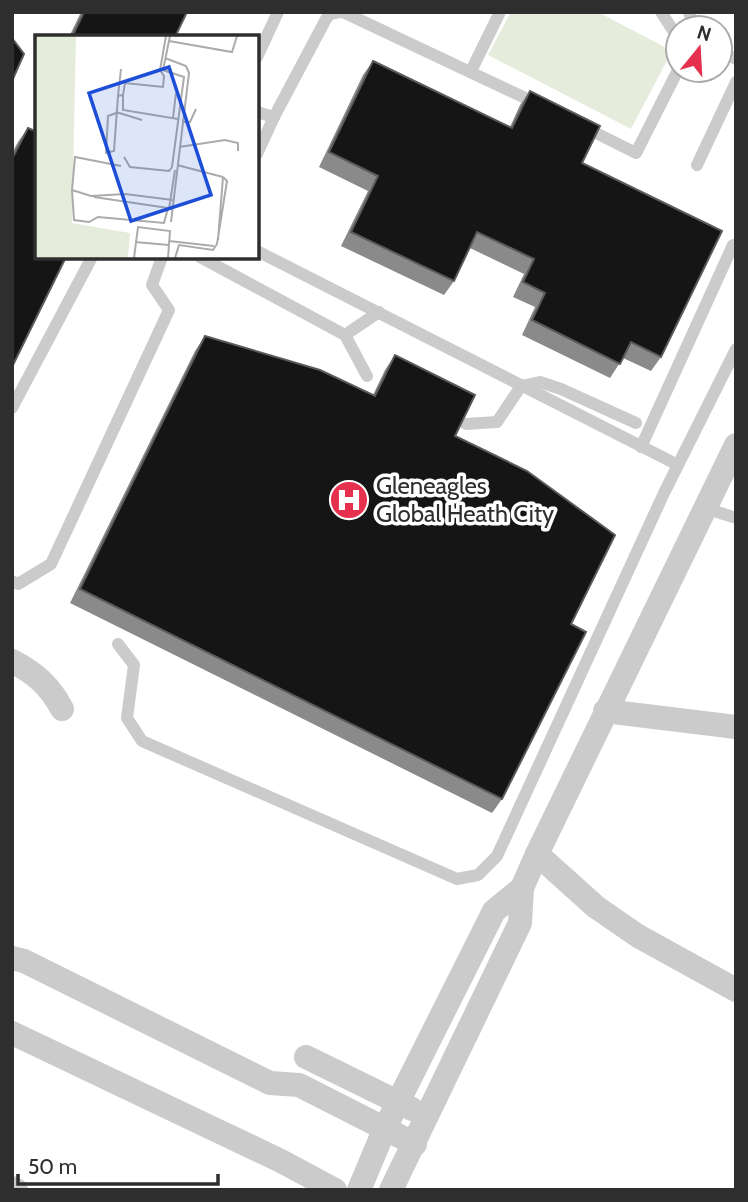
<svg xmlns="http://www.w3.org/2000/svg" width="748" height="1202" viewBox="0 0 748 1202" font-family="Cabin,sans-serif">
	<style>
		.green { fill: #e6ecdc }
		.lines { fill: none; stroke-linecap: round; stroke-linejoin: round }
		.service { stroke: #cbcbcb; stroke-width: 12 }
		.minor { stroke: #cbcbcb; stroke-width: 24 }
		.wall { fill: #8a8a8a }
		.building { fill: #151515; stroke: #5b5b5b; stroke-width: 2 }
		.labels { text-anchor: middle; stroke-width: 7; stroke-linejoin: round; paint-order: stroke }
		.poi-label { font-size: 24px; fill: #2e2e2e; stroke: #fff; text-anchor: start }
		.inset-road { fill: none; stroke: #ababab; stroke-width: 2 }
		.view { fill: #1d4ed8; fill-opacity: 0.15; stroke: #1d4ed8; stroke-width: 3.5 }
		.inset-edge { fill: none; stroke: #2e2e2e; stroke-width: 3.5 }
	</style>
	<rect width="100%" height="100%" fill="#fff"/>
	<path class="green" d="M511 12H598L672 51 631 129 488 55Z"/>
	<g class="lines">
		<g class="service">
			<path d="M343 12 540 105"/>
			<path d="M661 12 678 38"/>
			<path d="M689 12 694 28"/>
			<path d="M720 51 736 59"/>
			<path d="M257 57 278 12"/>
			<path d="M471 71 500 12"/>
			<path d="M257 112 274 117 326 19 330 14 340 12"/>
			<path d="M582 126 636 153 678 70"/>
			<path d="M257 154 274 117"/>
			<path d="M697 165 736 82"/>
			<path d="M257 251 678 465"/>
			<path d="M200 257 345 335 367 376"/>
			<path d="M345 335 379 312"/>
			<path d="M12 408 92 257"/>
			<path d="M466 424 497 422 521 386 540 382 561 389 636 423"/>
			<path d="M641 447 733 245"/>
			<path d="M705 508 736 518"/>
			<path d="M12 581 18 584 51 564 169 310 152 285 162 257"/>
			<path d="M118 644 134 665 127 718 142 741 457 879 478 875 497 856 664 493 736 349"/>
		</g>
		<g class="minor">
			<path d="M12 661C35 673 50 686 62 709"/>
			<path d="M605 711 736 727"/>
			<path d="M537 854 596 907 638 936 736 990"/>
			<path d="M12 958 24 961 270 1083 299 1085 415 1144"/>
			<path d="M12 1033 281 1161 335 1190"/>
			<path d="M306 1057 412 1109"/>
			<path d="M12 1188 16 1190"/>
			<path d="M359 1190 385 1128 494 911 522 888"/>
			<path d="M391 1190 520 923 522 888 537 854 736 445"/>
		</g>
	</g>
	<g class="wall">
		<path d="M81 12H187L175 37H69Z"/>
		<path d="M373 61 510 127 520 105 530 91 582 163 661 357 651 371 623 358 610 378 522 335 535 307 513 297 524 274 470 248 454 281 444 295 341 246 368 191 319 167 363 75Z"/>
		<path d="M28 128 12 367V153L18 142Z"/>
		<path d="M205 336 373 395 385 370 395 355 455 436 571 624 502 799 492 813 70 603 195 351Z"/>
	</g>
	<g class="building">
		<path d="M84 12H187L175 37H72Z"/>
		<path d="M12 38 24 54 12 81Z"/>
		<path d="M373 61 512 128 530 91 600 126 582 163 722 231 661 357 631 342 620 364 532 320 545 293 523 282 534 259 477 232 454 281 351 232 378 176 329 152Z"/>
		<path d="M28 128 37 132V257H66L12 367V159Z"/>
		<path d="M205 336 320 370 375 396 395 355 475 395 455 436 527 471 615 535 571 624 586 632 502 799 80 589Z"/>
	</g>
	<defs>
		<g id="hospital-disc" transform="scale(2.0125)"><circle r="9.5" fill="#e5304e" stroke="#fff"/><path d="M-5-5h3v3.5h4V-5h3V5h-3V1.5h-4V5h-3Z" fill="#fff"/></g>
	</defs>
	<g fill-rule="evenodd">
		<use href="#hospital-disc" x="349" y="500"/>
	</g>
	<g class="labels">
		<g class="poi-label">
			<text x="376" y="494">Gleneagles<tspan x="376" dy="28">Global Heath City</tspan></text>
		</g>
	</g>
	<g transform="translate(35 35)">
		<rect width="224" height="224" fill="#fff"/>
		<path d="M0 1H41L37 188 95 198 93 223H0Z" fill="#e6ecdc"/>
		<path class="inset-road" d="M134 6 197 17 202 1M130 23 151 31 154 38 136 187M88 60V75L143 84M83 61 86 34M81 77 107 85M81 78 73 81 71 118 79 116 83 61 88 60 90 48 128 52 129 41 125 35 131 1M138 83 141 58M147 87H155L161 74M144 112 190 105 203 108V116M89 122 95 132 134 136 137 132 149 42 128 35 135 1M142 130 188 142M86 131 40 122 37 155 56 161 90 159 138 165M37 155 39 185 54 187 63 182 129 188 133 173M59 162 133 173M134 174 140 135M183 205 188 142M134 206 179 211M100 207 134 210M99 223 103 192 135 196 133 223M140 223 144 210 178 215 182 209 192 146 188 142"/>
		<path class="view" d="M134 32 176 160 96 186 54 58Z"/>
		<rect width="224" height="224" class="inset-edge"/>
	</g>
	<rect width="748" height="1202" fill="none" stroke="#2e2e2e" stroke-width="28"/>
	<g transform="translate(699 49) rotate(18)"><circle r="33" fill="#ffffff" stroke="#ababab" stroke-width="2"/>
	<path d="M0-5L12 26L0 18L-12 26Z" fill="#e5304e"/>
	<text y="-10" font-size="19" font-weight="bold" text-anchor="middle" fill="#2e2e2e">N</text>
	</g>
	<path d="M18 1174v10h200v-10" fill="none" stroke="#2e2e2e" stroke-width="3.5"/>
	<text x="28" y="1174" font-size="21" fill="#2e2e2e" stroke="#ffffff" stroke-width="5" paint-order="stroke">50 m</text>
</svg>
